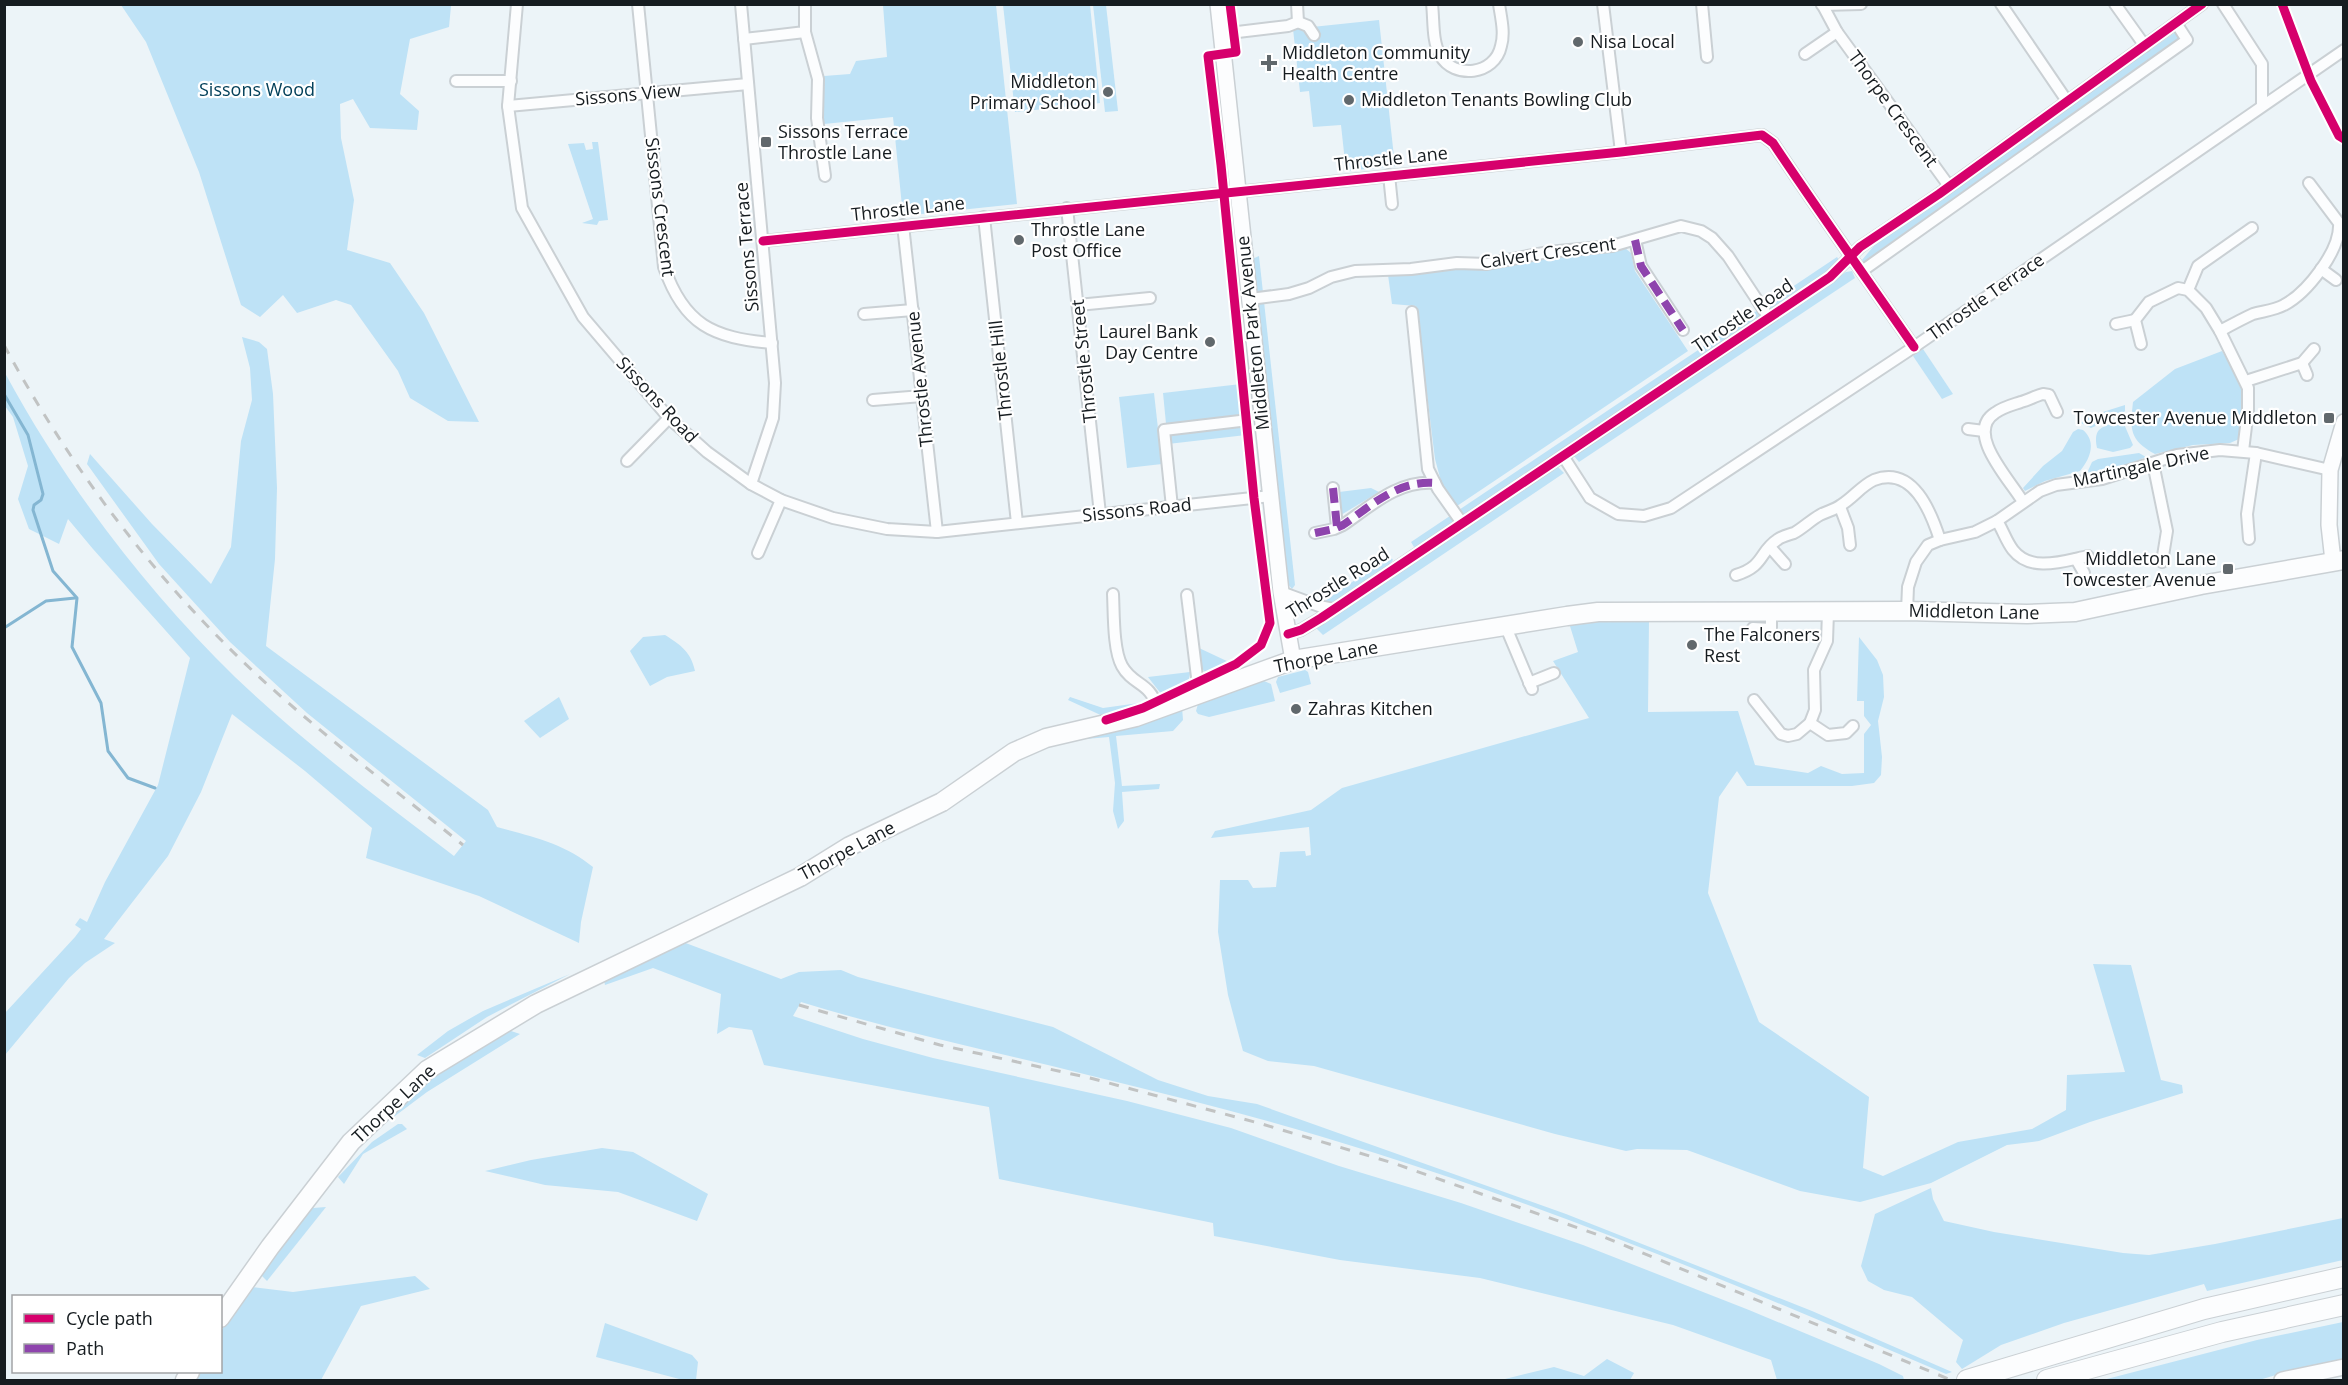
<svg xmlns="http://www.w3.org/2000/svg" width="2348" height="1385" viewBox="0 0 2348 1385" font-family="'Open Sans',sans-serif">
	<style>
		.green { fill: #bee2f6 }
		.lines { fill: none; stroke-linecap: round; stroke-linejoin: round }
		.stream { stroke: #84b6d2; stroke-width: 3 }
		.street-casing { stroke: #cad0d4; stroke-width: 14 }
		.secondary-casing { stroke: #cad0d4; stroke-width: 18 }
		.primary-casing { stroke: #cad0d4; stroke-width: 21 }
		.highway-casing { stroke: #cad0d4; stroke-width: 22 }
		.street { stroke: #fcfdfe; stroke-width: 10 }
		.secondary { stroke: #fcfdfe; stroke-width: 15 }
		.primary { stroke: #fcfdfe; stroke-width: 18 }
		.highway { stroke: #fcfdfe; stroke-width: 20 }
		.rail { stroke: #c1c3c3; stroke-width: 3; stroke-dasharray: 10 10; stroke-linecap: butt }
		.quiet { stroke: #8e44ad; stroke-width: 8; stroke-dasharray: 15 8; stroke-linecap: butt }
		.cycleway-casing { stroke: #fff; stroke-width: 13 }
		.cycleway { stroke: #d6006c; stroke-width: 9 }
		.poi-dot { fill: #61686c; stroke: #fff; stroke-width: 2 }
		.labels { text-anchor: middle; stroke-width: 4.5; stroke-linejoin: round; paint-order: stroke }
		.poi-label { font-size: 18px; fill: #161c20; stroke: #fff; text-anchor: start }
		.park-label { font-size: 18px; fill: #03405a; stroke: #fff }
		.street-label { font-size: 18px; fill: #161c20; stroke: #fff }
	</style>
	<rect width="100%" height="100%" fill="#ecf4f8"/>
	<g class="green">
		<path d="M444 4 451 6 449 27 410 39 400 94 419 111 417 130 370 128 353 99 340 104 341 138 354 200 347 250 390 263 424 313 479 422 448 421 410 398 398 371 351 305 336 300 297 313 283 295 260 317 241 305 199 172 146 42 121 5Z"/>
		<path d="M883 5H996L1017 204 903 216 893 117 824 124V76L850 74 856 61 887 57Z"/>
		<path d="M1003 5H1090L1100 103 1015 112Z"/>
		<path d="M1093 5H1106L1118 111 1105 112Z"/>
		<path d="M1379 20 1395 166 1346 171 1341 125 1313 127 1309 91 1300 92 1293 29Z"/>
		<path d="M2177 31 2180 36 2178 43 1865 264 1862 260 1878 241Z"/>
		<path d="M592 142H598L608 220 599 221 597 225 582 223 593 219 568 144 584 143 586 150 593 149Z"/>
		<path d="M1625 248 1631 253 1635 271 1688 351 1457 506 1442 485 1435 459 1416 306 1392 304 1388 275 1459 268 1483 270 1545 257Z"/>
		<path d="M1259 256 1295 585 1292 589 1286 582 1250 260Z"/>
		<path d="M1837 257 1839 260 1816 282 1424 545 1414 547 1411 542Z"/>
		<path d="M1852 271 1855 278 1579 462 1574 456 1846 272Z"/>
		<path d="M242 337 259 342 267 349 273 394 277 488 275 559 266 646 488 810 497 827C531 836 566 844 593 867L581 922 579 943 479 896 366 858 372 828 305 771 232 714 201 792 168 856 104 939 115 943 85 963 69 978 5 1055V1013L75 937 81 929 75 925 80 918 87 922 105 882 158 785 190 658 93 549 68 519 59 544 29 529 18 499 28 466 13 417 5 406V373C65 484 145 589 235 677 303 742 379 799 454 856L466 841 307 713 230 642 159 564 87 464 90 454 152 524 211 584 231 547 241 441 252 400 250 368Z"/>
		<path d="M1923 349 1953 394 1942 399 1913 356Z"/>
		<path d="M2222 351C2246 390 2246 394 2239 439L2230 443 2193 445 2155 454C2129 440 2130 429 2133 402L2175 369Z"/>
		<path d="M1241 384 1246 435 1168 444 1163 393Z"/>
		<path d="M1154 393 1162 464 1127 468 1119 397Z"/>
		<path d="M2125 405V411L2121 415 2091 428 2081 423 2087 417Z"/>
		<path d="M2120 421 2124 424 2133 445 2130 448 2113 452 2097 448C2093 427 2102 427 2120 421Z"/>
		<path d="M2078 429 2083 430C2097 442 2090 459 2080 471L2045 481 2025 491 2023 488 2043 466 2062 451 2073 432Z"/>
		<path d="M2139 453 2146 457 2120 468 2087 473 2092 462 2098 459Z"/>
		<path d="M1557 466 1564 473 1323 635 1316 628Z"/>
		<path d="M1371 488 1379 492 1341 515 1339 492Z"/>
		<path d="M1390 556 1393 560 1381 574 1338 602 1327 603 1326 600Z"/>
		<path d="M1649 620 1648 712 1738 711 1755 765 1808 773 1821 766 1842 774 1864 773V734L1871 725 1864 716V701H1857L1859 637 1877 660 1883 675 1884 697 1878 721 1882 757 1881 775 1874 783 1852 786H1747L1737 771 1719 797 1708 893 1759 1022 1869 1097 1863 1168 1883 1176 1958 1142 2032 1129 2066 1110 2067 1075 2125 1072 2093 964 2131 965 2161 1080 2182 1085 2183 1093 2090 1122 2039 1141 2007 1145 1931 1183 1860 1202 1800 1191 1687 1150 1637 1149 1626 1151 1555 1134 1314 1066 1268 1061 1243 1051 1228 995 1218 932 1220 880H1248L1253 888 1276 887 1280 852 1305 851 1306 856 1311 855 1309 827 1211 838 1215 831 1311 810 1342 788 1589 718 1553 661 1578 652 1569 623Z"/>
		<path d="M665 635C681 645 691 652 695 671L667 677 650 686 630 651 643 637Z"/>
		<path d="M1199 648 1231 663 1221 670 1207 675 1201 667Z"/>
		<path d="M1305 670 1308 672 1311 684 1280 693 1276 682 1278 677Z"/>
		<path d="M1190 672C1190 688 1176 689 1162 695L1148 677Z"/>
		<path d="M1264 681 1271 684 1275 701 1209 717 1198 714 1196 711 1198 704 1235 689Z"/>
		<path d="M559 697 569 719 540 738 524 721Z"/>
		<path d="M1070 697 1103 708 1146 702 1142 707 1107 718 1068 700Z"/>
		<path d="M1182 707 1183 720 1173 731 1116 736 1122 786 1160 784 1159 789 1122 792 1124 821 1118 829 1113 811 1115 783 1109 737 1074 740Z"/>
		<path d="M683 942 781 979 799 972 841 970 858 977 1053 1027 1158 1080 1208 1096 1257 1104 1566 1214 1812 1311 1952 1372 1946 1374C1758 1294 1570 1214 1375 1153 1281 1123 1184 1098 1088 1075 992 1051 895 1031 801 1002L793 1016 863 1039 933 1058 1127 1101 1231 1128 1339 1166 1461 1203 1583 1245 1749 1310 1879 1364 1903 1376 1904 1380H1777L1771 1360 1673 1325 1480 1278 1340 1260 1214 1236 1213 1223 999 1179 989 1107 764 1065 752 1030 729 1027 717 1034 721 994 653 968 605 985 604 980Z"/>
		<path d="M570 974 487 1017 425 1058 417 1055 448 1031 483 1011Z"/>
		<path d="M508 1030 520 1034 427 1092 391 1119H387L411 1094 440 1072Z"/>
		<path d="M398 1124H402L407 1129 363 1154 344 1184 338 1177 372 1142Z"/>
		<path d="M602 1148 633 1152 708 1194 697 1221 618 1192 545 1185 485 1171 531 1160Z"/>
		<path d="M1931 1188 1933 1199 1944 1221 1994 1232 2123 1253 2149 1255 2215 1244 2343 1218V1260L2207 1291 2204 1284 2064 1323 2001 1345 1962 1369 1956 1362 1963 1340 1912 1297 1884 1290 1868 1281 1861 1266 1875 1214Z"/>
		<path d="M326 1207 267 1281 260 1274 308 1211 313 1208Z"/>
		<path d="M415 1276 430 1289 361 1306 321 1380H191L196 1372H220L221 1331 252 1287 293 1292Z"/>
		<path d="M2343 1322V1360L2307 1366 2259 1380H2103L2257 1340Z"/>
		<path d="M605 1323 692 1355 698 1362 696 1380H683L596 1357Z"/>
		<path d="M1607 1359 1634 1373 1630 1380H1501L1554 1367 1584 1376Z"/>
	</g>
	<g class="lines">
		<g class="stream">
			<path d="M4 394 28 435 43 494 41 500 34 505 33 510 53 571 77 598 72 647 101 703 108 751 128 778 155 788"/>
			<path d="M4 628 46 601 75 598"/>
		</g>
		<g class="street-casing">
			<g id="street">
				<path d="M517 4 508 106 522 208 583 317 669 418 707 452 751 484 781 500 833 518 887 529 937 532 1271 496"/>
				<path d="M638 4 664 267C684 325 713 338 772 343"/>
				<path d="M741 4 775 383 773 418 751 484"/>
				<path d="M1432 4C1434 20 1432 41 1440 55 1454 80 1495 75 1501 46 1505 33 1501 18 1499 4"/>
				<path d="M1603 4 1621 152"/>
				<path d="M1702 4 1707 57"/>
				<path d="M1822 4 1837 32 1949 186"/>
				<path d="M2001 4 2067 101"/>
				<path d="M2115 4 2145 46"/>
				<path d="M2223 4 2262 64V105"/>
				<path d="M1822 5 1861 4"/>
				<path d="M1298 22 1308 26 1314 35"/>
				<path d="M805 32 818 79 817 118 825 176"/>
				<path d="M1221 34 1288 26 1298 22 1297 4"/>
				<path d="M744 39 805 32V4"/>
				<path d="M1805 54 1837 32"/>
				<path d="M456 81H511"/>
				<path d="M508 106 748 84"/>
				<path d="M1389 175 1392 204"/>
				<path d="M1067 208 1100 514"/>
				<path d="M984 217 1017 523"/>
				<path d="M903 225 937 532"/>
				<path d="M1635 240 1641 266 1683 330"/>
				<path d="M763 241 1621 152 1762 135 1773 143C1819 212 1867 279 1914 347"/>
				<path d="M2321 269 2336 280"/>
				<path d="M1862 271 2187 40 2176 23"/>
				<path d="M2188 290 2198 266 2252 228"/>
				<path d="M1250 299 1289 294 1309 288 1331 277 1355 271 1411 269 1457 263 1487 264 1548 252 1612 246 1681 226 1701 231 1712 238 1728 256 1769 318"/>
				<path d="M1078 305 1150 298"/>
				<path d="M1412 312 1428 469 1438 489 1462 523"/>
				<path d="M864 314 913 310"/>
				<path d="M2116 324 2135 320"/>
				<path d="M2220 331C2231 325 2242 319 2253 314 2264 311 2275 310 2284 305 2307 293 2341 250 2339 223L2309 183"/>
				<path d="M2141 344 2135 320 2149 302 2178 288 2188 290 2206 308 2220 331 2248 388V410L2243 451"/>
				<path d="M2302 363 2307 375"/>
				<path d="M2246 381 2302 363 2314 349"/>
				<path d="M873 400 922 396"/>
				<path d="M1968 429 1984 431"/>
				<path d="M1563 456 1590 498 1618 514 1644 516 1671 508 1914 347 2344 50"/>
				<path d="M627 461 669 418"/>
				<path d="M2153 463 2167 531 2162 562"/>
				<path d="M1333 488 1337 527"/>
				<path d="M2023 502C2011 481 1964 433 1995 413 2003 407 2012 405 2021 402 2029 400 2035 396 2043 394L2049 395 2057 412"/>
				<path d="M1172 507 1164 430 1240 421"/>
				<path d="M1840 507 1848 528 1850 545"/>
				<path d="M1997 521C2003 530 2006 541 2013 550 2031 573 2064 561 2088 556"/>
				<path d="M1315 533 1334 529 1343 525C1372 505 1398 480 1435 483"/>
				<path d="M2249 539 2247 514 2256 453"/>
				<path d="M1770 547 1785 564"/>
				<path d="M758 553 781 500"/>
				<path d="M2076 559 2084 573"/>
				<path d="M1736 575C1765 566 1759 552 1777 540 1782 536 1788 535 1794 533 1803 528 1811 520 1820 515 1827 511 1835 510 1841 505 1853 498 1861 486 1874 480 1913 465 1931 512 1940 540"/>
				<path d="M1281 592 1319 606 1334 609"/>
				<path d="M1113 594C1114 613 1113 650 1122 666 1133 686 1150 681 1158 709"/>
				<path d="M1187 595 1197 677 1201 692"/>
				<path d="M1907 611 1908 587 1916 562 1928 545 1940 540 1975 532 1997 521 2040 491 2056 485 2102 479 2177 455 2220 450 2256 453 2330 470"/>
				<path d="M1505 625 1532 689"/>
				<path d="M1753 628 1771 629V612"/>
				<path d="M1288 634 1301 630 1321 618 1830 277 1860 247 1939 194 2202 4"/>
				<path d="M1529 683 1554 673"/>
				<path d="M1754 700 1781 734 1788 736 1797 734 1810 723 1815 710 1814 670 1827 641 1828 612"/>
				<path d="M1810 723 1828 735 1846 733 1853 726"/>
			</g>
		</g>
		<g class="secondary-casing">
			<g id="secondary">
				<path d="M1218 4 1281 592 1293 660"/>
				<path d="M2333 561 2329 525 2330 470 2344 422"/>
				<path d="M2282 1380 2344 1367"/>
			</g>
		</g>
		<g class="primary-casing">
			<g id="primary">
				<path d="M220 1318 270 1247 351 1142 427 1070 536 1004 800 877 850 846 942 802 1014 752 1046 738 1136 717 1293 660 1567 616 1598 612 1907 611 2027 614 2075 612 2201 585 2344 560"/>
				<path d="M185 1380 190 1372"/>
			</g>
		</g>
		<g class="highway-casing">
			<g id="highway">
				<path d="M1967 1380 2204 1309 2344 1277"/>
				<path d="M2047 1380 2222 1332 2344 1305"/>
			</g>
		</g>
		<use href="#street" class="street"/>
		<use href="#secondary" class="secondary"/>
		<use href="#primary" class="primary"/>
		<use href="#highway" class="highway"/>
		<g class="rail">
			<path d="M4 345C72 471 161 588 267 684 330 741 398 792 463 845"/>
			<path d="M799 1005 940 1045 1090 1078 1262 1124 1393 1163 1604 1237 1951 1380"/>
		</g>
		<g class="quiet">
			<path d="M1635 240 1641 266 1683 330"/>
			<path d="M1333 488 1337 527"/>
			<path d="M1315 533 1334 529 1343 525C1372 505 1398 480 1435 483"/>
		</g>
		<g class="cycleway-casing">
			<g id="cycleway">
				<path d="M2282 4 2311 81 2339 136 2344 139"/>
				<path d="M763 241 1621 152 1762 135 1773 143C1819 212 1867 279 1914 347"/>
				<path d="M1288 634 1301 630 1321 618 1830 277 1860 247 1939 194 2202 4"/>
				<path d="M1106 720 1143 708 1236 664 1261 645 1270 623 1254 498 1221 165 1208 56 1236 52 1230 4"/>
			</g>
		</g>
		<use href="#cycleway" class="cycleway"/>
	</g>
	<g class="poi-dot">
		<circle cx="1578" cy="42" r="6"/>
		<path d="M1266 54h6v6h6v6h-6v6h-6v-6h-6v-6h6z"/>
		<circle cx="1108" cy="92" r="6"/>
		<circle cx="1349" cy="100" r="6"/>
		<rect x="760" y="136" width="12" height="12" rx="3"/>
		<circle cx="1019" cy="240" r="6"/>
		<circle cx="1210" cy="342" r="6"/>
		<rect x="2323" y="412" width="12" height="12" rx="3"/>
		<rect x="2222" y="563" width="12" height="12" rx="3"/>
		<circle cx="1692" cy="645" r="6"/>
		<circle cx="1296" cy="709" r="6"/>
	</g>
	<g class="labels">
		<g class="poi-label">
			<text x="1590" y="48">Nisa Local</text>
			<text x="1282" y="59">Middleton Community<tspan x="1282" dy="21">Health Centre</tspan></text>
			<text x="1096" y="88" text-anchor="end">Middleton<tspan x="1096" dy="21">Primary School</tspan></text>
			<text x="1361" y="106">Middleton Tenants Bowling Club</text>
			<text x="778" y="138">Sissons Terrace<tspan x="778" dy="21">Throstle Lane</tspan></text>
			<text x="1031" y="236">Throstle Lane<tspan x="1031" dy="21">Post Office</tspan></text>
			<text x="1198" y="338" text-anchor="end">Laurel Bank<tspan x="1198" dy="21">Day Centre</tspan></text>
			<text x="2317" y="424" text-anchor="end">Towcester Avenue Middleton</text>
			<text x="2216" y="565" text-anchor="end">Middleton Lane<tspan x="2216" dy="21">Towcester Avenue</tspan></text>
			<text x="1704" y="641">The Falconers<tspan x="1704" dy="21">Rest</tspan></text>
			<text x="1308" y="715">Zahras Kitchen</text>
		</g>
		<g class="park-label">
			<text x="257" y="96">Sissons Wood</text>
		</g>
		<g class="street-label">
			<text transform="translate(628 95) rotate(-5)" y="6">Sissons View</text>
			<text transform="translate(1893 109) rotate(54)" y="6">Thorpe Crescent</text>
			<text transform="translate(1391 159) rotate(-6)" y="6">Throstle Lane</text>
			<text transform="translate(660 207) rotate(83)" y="6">Sissons Crescent</text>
			<text transform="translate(908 209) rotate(-6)" y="6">Throstle Lane</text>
			<text transform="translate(747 247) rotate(-95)" y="6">Sissons Terrace</text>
			<text transform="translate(1548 253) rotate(-8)" y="6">Calvert Crescent</text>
			<text transform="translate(1986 297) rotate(-35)" y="6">Throstle Terrace</text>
			<text transform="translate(1743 316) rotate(-34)" y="6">Throstle Road</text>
			<text transform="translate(1253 333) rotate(-96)" y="6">Middleton Park Avenue</text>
			<text transform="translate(1084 361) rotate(-96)" y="6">Throstle Street</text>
			<text transform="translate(1001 370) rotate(-96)" y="6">Throstle Hill</text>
			<text transform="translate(920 379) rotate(-96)" y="6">Throstle Avenue</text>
			<text transform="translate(657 400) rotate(47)" y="6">Sissons Road</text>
			<text transform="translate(2141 467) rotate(-12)" y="6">Martingale Drive</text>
			<text transform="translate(1137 510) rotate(-6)" y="6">Sissons Road</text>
			<text transform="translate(1338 583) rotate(-32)" y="6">Throstle Road</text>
			<text transform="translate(1974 612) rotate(1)" y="6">Middleton Lane</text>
			<text transform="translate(1326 657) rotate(-11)" y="6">Thorpe Lane</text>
			<text transform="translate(847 851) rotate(-28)" y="6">Thorpe Lane</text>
			<text transform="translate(394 1104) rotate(-43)" y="6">Thorpe Lane</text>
		</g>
	</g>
	<rect width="2348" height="1385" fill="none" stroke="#161c20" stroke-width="12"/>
	<rect x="12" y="1295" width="210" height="78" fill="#ffffff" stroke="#a2a4a6" stroke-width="1.5"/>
	<rect x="24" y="1314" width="30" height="9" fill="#d6006c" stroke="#a2a4a6" stroke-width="1.5"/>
	<text x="66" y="1325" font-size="18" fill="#161c20">Cycle path</text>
	<rect x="24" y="1344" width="30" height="9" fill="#8e44ad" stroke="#a2a4a6" stroke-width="1.5"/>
	<text x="66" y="1355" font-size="18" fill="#161c20">Path</text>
</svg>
